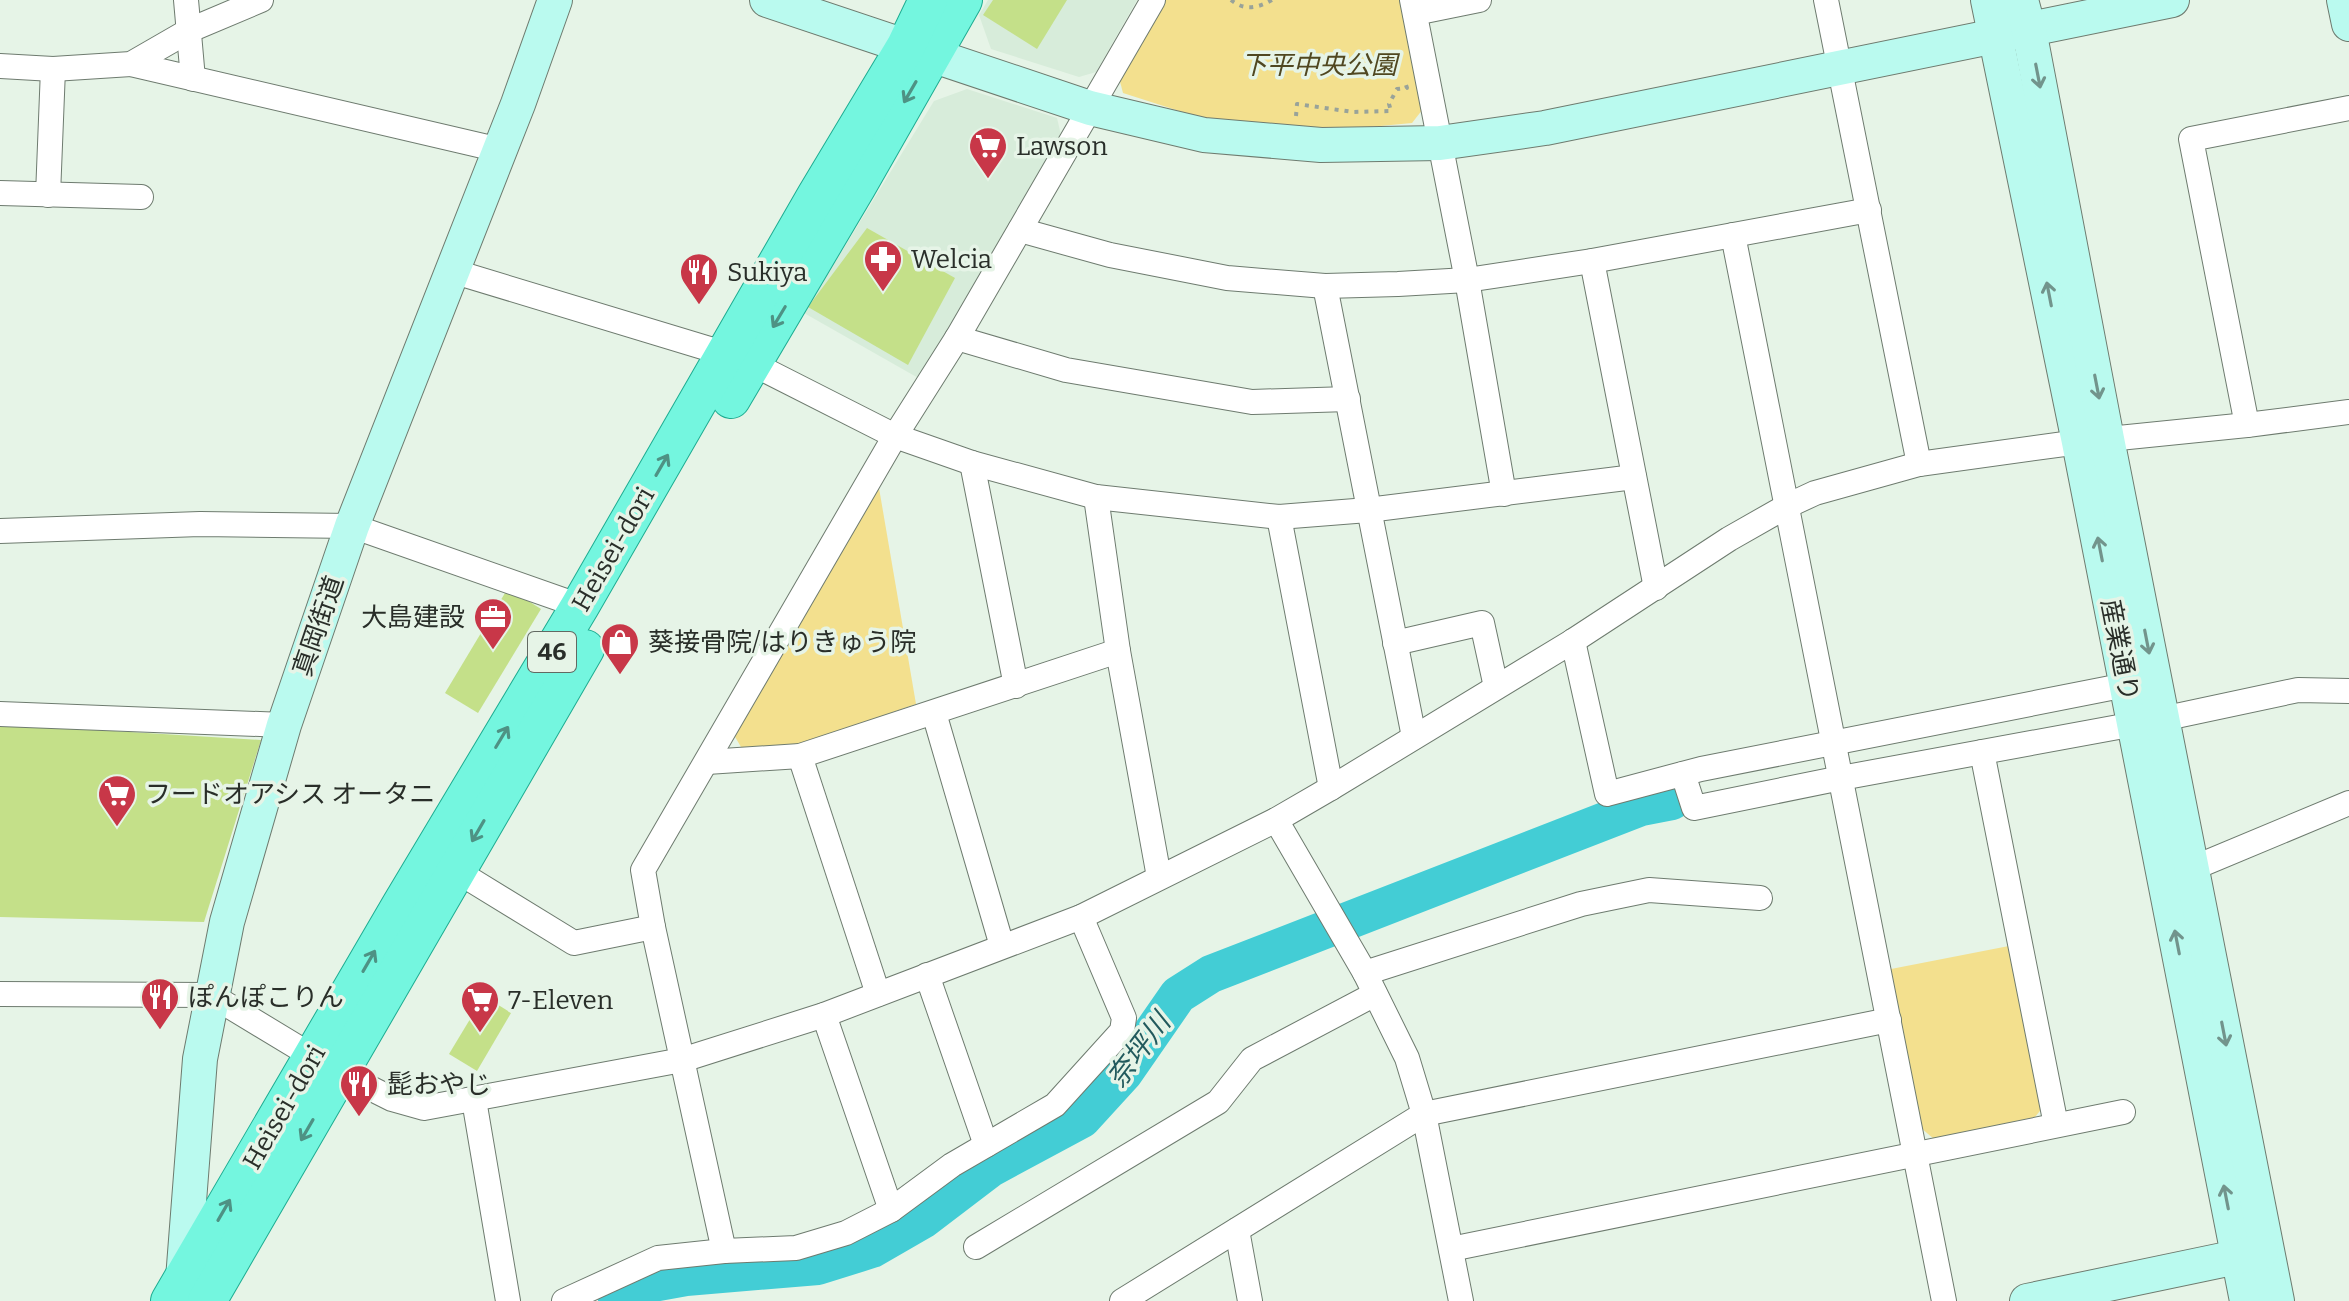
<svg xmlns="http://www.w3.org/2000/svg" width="2349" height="1301" viewBox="0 0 2349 1301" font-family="Bitter,'Noto Sans JP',serif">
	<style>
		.built { fill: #d7ecda }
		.green { fill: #f3e08e }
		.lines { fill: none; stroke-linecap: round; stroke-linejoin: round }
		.river { stroke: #43cdd5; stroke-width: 38 }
		.building { fill: #c4e089 }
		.street-casing { stroke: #6e7b6f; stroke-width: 26 }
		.secondary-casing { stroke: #6e7b6f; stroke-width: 36 }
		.primary-casing { stroke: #1eac91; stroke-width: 40 }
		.path { stroke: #99a399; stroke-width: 4; stroke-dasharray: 4 6; stroke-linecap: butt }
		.street { stroke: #fff; stroke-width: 24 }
		.secondary { stroke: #bafaef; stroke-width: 34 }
		.primary { stroke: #74f6df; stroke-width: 38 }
		.oneway { stroke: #72948c }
		.oneway2 { stroke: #4e9284 }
		.labels { text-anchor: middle; stroke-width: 7; stroke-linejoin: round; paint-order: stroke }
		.shield { fill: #e6f4e7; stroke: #626962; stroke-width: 2 }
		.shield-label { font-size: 24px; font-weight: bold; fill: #292e29 }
		.park-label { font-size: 26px; font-style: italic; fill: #504720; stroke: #e6f4e7 }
		.poi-label { font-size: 26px; fill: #292e29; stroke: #e6f4e7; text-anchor: start }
		.street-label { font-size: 26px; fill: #292e29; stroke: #e6f4e7 }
		.water-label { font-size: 28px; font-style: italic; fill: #225a5d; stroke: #e6f4e7 }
	</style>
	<rect width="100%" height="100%" fill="#e6f4e7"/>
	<g class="built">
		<path d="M988 0H1137L1096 72 1079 77 991 49 979 15Z"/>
		<path d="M967 89 1057 118 1061 135 920 379 804 313 934 101Z"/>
	</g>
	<g class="green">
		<path d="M1161 0H1401L1423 109 1412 123 1317 132 1201 118 1123 93 1118 74Z"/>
		<path d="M879 488 916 704 796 746 741 747 734 735Z"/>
		<path d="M2014 945 2044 1106 2035 1117 1934 1139 1921 1128 1891 969Z"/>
	</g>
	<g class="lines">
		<path class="river" d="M617 1301 653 1283 686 1277 818 1266 872 1249 924 1219 991 1168 1082 1119 1124 1073 1178 995 1211 974 1641 807 1672 801"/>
	</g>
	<g class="building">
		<path d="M993 0H1067L1037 49 983 15Z"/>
		<path d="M867 228 955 278 908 365 808 307Z"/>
		<path d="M508 588 541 609 478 713 445 693Z"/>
		<path d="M0 724 261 740 204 922 0 917Z"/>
		<path d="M484 996 511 1013 477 1071 449 1054Z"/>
	</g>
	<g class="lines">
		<g class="street-casing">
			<g id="street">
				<path d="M186 0 193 79"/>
				<path d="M1412 0 1467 280 1504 494"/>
				<path d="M1826 0 1919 464"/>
				<path d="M1415 13 1479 0"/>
				<path d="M131 64 500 150"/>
				<path d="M0 66 53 69 131 64 190 30 261 0"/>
				<path d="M0 193 141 197"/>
				<path d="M48 195 53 69"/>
				<path d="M1020 230 1110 255 1227 278 1325 286 1398 284 1467 280 1592 261 1869 210"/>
				<path d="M1733 235 1944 1301"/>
				<path d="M1592 261 1656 588"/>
				<path d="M452 271 726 354"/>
				<path d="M1325 286 1414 737"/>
				<path d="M957 338 1066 370 1252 402 1348 399"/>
				<path d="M751 363 895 436 972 463 1096 497 1279 517 1368 510 1634 477"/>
				<path d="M2247 425 2191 139 2349 108"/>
				<path d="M972 463 1016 686"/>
				<path d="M1096 497 1118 651 1159 877"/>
				<path d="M1279 517 1331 788"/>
				<path d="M0 531 200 524 352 526 580 606"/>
				<path d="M1573 641 1607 794 1701 769 2126 685"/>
				<path d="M1395 643 1482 623 1496 687"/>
				<path d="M934 713 1002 946"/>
				<path d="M0 714 284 725"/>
				<path d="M1982 752 2056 1125"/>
				<path d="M800 756 878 994"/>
				<path d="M707 762 800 756 1118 651"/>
				<path d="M1683 774 1694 808 1841 778 2162 719 2298 690 2349 691"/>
				<path d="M1276 820 1365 973 1407 1058 1424 1114 1461 1301"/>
				<path d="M2191 869 2349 803"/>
				<path d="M455 870 574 943 653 927"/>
				<path d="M1365 973 1581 904 1649 890 1760 898"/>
				<path d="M927 975 986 1145"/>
				<path d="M0 994 211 995 340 1073 392 1099 424 1108 682 1060 824 1015 1081 917 1276 820 1331 788 1573 641 1729 539 1787 506 1815 493 1919 464 2079 442 2247 425 2349 412"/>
				<path d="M824 1015 891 1210"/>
				<path d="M474 1100 508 1301"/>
				<path d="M1237 1230 1250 1301"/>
				<path d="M976 1247 1218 1102 1252 1059 1375 994"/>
				<path d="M1451 1249 2123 1112"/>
				<path d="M724 1251 653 927 643 870 895 436 957 338 1153 0"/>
				<path d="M564 1301 658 1258 724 1251 796 1248 846 1233 891 1210 952 1165 1055 1105 1122 1031 1124 1018 1081 917"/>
				<path d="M1122 1301 1424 1114 1889 1020"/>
			</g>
		</g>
		<g class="secondary-casing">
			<g id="secondary">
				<path d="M767 0 1090 108 1204 135 1321 145 1440 143 1545 128 2172 0"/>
				<path d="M1988 0 2079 442 2247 1301"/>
				<path d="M2021 0 2029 30 2107 439 2277 1301"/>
				<path d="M2344 0 2349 24"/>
				<path d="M183 1279 200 1059 227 922 284 725 352 526 518 104 555 0"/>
				<path d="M2027 1301 2261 1252"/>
			</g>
		</g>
		<g class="primary-casing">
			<g id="primary">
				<path d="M731 399 857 186 963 0"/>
				<path d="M170 1301 401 905 580 606 816 196 906 46 928 0"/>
				<path d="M207 1301 585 649"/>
			</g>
		</g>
		<g class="path">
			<path d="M1231 0C1244 11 1258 8 1272 0"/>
			<path d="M1296 116 1297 104 1353 112 1391 111 1389 104 1397 89 1407 88 1406 85"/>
		</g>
		<use href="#street" class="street"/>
		<use href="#secondary" class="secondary"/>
		<use href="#primary" class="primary"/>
	</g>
	<defs><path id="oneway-shaft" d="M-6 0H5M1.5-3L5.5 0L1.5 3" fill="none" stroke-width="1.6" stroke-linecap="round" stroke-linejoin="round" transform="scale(2)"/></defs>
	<g class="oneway">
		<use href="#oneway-shaft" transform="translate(2038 76) rotate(79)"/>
		<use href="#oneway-shaft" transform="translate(2049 294) rotate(-101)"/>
		<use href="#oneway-shaft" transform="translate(2097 387) rotate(79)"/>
		<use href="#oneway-shaft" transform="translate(2100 549) rotate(-101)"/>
		<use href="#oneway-shaft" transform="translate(2147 642) rotate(79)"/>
		<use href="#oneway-shaft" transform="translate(2177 942) rotate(-101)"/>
		<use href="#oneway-shaft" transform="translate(2224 1034) rotate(79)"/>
		<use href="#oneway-shaft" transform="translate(2226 1197) rotate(-101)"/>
	</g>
	<g class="oneway2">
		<use href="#oneway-shaft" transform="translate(910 92) rotate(120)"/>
		<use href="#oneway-shaft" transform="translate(779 317) rotate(121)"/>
		<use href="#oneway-shaft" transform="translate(662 465) rotate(-60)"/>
		<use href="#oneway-shaft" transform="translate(502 737) rotate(-59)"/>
		<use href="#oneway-shaft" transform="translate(478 831) rotate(120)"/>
		<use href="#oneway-shaft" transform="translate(369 961) rotate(-60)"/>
		<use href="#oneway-shaft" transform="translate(307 1130) rotate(120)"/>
		<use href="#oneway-shaft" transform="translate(224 1210) rotate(-60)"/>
	</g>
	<defs>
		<g id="supermarket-pin" transform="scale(2)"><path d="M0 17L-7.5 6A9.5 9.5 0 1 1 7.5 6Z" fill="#c83748" stroke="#e6f4e7"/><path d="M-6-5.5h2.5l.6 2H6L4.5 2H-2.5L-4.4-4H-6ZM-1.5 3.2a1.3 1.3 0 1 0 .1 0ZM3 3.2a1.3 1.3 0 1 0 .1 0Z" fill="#fff"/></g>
		<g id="pharmacy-pin" transform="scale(2)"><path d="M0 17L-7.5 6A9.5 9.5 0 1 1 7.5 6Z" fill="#c83748" stroke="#e6f4e7"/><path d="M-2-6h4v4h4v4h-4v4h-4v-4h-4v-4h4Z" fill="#fff"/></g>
		<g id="restaurant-pin" transform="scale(2)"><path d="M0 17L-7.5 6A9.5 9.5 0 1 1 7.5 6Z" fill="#c83748" stroke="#e6f4e7"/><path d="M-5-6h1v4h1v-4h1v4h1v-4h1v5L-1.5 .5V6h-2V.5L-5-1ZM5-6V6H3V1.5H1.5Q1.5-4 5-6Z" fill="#fff"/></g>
		<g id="office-pin" transform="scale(2)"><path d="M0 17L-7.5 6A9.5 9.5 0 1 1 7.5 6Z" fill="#c83748" stroke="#e6f4e7"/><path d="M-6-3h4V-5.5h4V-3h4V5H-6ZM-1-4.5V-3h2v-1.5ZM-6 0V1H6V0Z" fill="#fff"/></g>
		<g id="shop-pin" transform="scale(2)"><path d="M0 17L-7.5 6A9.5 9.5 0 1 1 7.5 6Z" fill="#c83748" stroke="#e6f4e7"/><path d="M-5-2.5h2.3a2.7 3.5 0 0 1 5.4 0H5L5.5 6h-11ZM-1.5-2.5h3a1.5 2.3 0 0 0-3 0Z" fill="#fff"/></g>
	</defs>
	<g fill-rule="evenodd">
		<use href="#supermarket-pin" x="988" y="146"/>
		<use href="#pharmacy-pin" x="883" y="259"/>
		<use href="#restaurant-pin" x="699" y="272"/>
		<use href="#office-pin" x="493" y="617"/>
		<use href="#shop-pin" x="620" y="642"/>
		<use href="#supermarket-pin" x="117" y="794"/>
		<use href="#restaurant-pin" x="160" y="997"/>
		<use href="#supermarket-pin" x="480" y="1000"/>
		<use href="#restaurant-pin" x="359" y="1084"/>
	</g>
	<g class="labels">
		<rect class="shield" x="528" y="632" width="48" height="40" rx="6"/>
		<g class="shield-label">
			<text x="552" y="660">46</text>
		</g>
		<g class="park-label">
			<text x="1319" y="74">下平中央公園</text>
		</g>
		<g class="poi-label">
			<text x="1016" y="155">Lawson</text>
			<text x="911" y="268">Welcia</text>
			<text x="727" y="281">Sukiya</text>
			<text x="465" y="626" text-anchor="end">大島建設</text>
			<text x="648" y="651">葵接骨院/はりきゅう院</text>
			<text x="145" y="803">フードオアシス オータニ</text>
			<text x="188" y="1006">ぽんぽこりん</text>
			<text x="508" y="1009">7-Eleven</text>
			<text x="387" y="1093">髭おやじ</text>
		</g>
		<g class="street-label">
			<text transform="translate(613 549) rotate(-60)" y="9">Heisei-dori</text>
			<text transform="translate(318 626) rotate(-71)" y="9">真岡街道</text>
			<text transform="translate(2120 650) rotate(79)" y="9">産業通り</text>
			<text transform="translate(284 1107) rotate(-60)" y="9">Heisei-dori</text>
		</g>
		<g class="water-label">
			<text transform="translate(1138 1050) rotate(-53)" y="10">奈坪川</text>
		</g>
	</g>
</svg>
